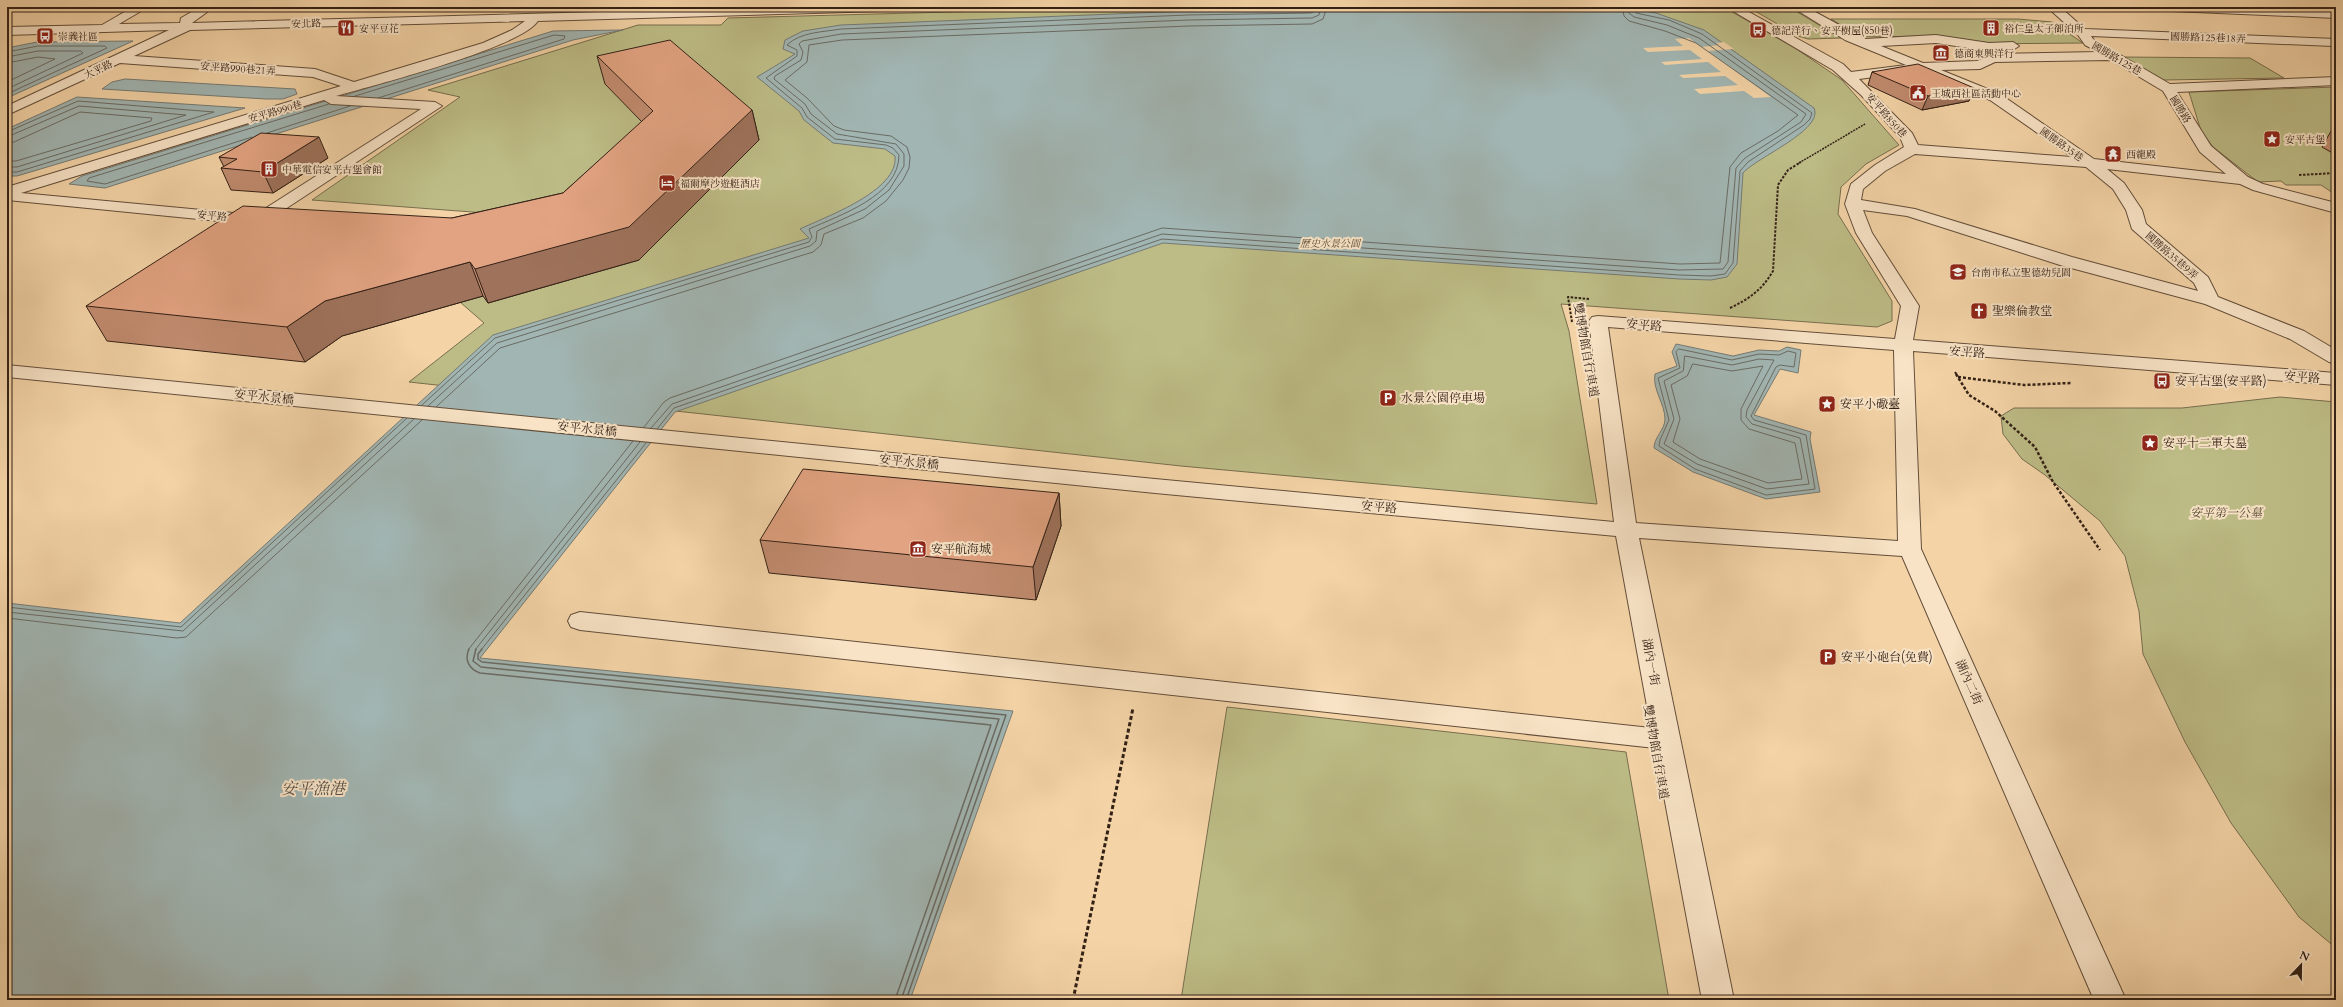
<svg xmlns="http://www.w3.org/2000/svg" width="2343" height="1007" viewBox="0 0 2343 1007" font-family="Cardo,'Noto Serif TC',serif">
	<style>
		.green { fill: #bdbc86; stroke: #786e4e }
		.water { fill: #a1b5b2; stroke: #757a74 }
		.pier { fill: #f4d4a7 }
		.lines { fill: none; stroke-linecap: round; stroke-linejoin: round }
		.shore-far1 { stroke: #6a6b64; stroke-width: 1 }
		.shore { stroke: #6a6b64; stroke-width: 1.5 }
		.minor-casing { stroke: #634e3a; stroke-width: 2 }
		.path-far3 { stroke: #332116; stroke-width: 1.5; stroke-dasharray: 2 1; stroke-linecap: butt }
		.path-far2 { stroke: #332116; stroke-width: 2; stroke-dasharray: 2.5 1.5; stroke-linecap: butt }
		.path-far1 { stroke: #332116; stroke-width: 2.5; stroke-dasharray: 3 2; stroke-linecap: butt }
		.path { stroke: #332116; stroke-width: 3; stroke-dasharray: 4 2.5; stroke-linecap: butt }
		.minor { fill: #f8e3c6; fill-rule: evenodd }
		.wall { fill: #c28c70; stroke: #332116 }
		.shaded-wall { fill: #9e725b; stroke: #332116 }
		.building { fill: #e2a382; stroke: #332116 }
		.labels { text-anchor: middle; stroke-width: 4; stroke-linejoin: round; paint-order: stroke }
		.far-street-label { font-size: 10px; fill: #332116; stroke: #f8e3c6 }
		.far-poi-label { font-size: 10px; fill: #332116; stroke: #f8e3c6; text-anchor: start }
		.far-park-label { font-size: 10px; font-style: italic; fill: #564832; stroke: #f8e3c6 }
		.poi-label { font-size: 12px; fill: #332116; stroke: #f8e3c6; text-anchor: start }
		.street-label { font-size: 12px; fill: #332116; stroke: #f8e3c6 }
		.park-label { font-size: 12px; font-style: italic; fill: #564832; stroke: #f8e3c6 }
		.near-water-label { font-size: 16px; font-style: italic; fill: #544d45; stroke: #f8e3c6 }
	</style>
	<rect width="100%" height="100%" fill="#f4d4a7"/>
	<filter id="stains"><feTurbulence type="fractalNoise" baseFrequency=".005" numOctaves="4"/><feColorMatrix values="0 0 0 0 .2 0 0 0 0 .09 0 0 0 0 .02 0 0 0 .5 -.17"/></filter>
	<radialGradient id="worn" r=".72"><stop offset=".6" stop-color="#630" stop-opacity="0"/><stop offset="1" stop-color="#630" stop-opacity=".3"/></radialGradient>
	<g class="green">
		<path d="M1134 7H1719L1727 9 1795 48 1842 80 1899 145 1866 164 1841 187 1838 214 1892 301V321L1877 327 1561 304 1569 331 1597 504 1181 466 409 382 484 323 460 302 499 214 312 200 460 97 428 90 638 25H721L728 18Z"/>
		<path d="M1748 7H1789L1841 38 1808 39 1798 36Z"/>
		<path d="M1831 19H2018L2052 22 2083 43 1977 44 1935 36 1860 37Z"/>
		<path d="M2122 57 2250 58 2284 78 2164 80Z"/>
		<path d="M2336 87V195L2321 185H2286L2281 181 2258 182 2213 147 2201 131 2189 92Z"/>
		<path d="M2280 397 2336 402V948L2299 917 2231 823 2185 742 2143 654 2139 611 2125 556 2100 521 2045 475 2022 459 2003 434 2001 416 2014 408H2182Z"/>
		<path d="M1227 707 1626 752 1669 1000H1387L1364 996 1363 1000H1181Z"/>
	</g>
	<g class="water">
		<path d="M1418 7H1623L1656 13 1704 30 1814 108C1824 130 1757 157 1743 173L1737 264 1727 277 1711 280 1679 279 1163 243 675 412 480 658 1013 711 910 1000H7V603L180 623 493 335 809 238 800 229C825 217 899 191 895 156L885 149 833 143 804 120 799 111 757 77 795 54 783 49 785 40 803 31 841 25 1188 11Z"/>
		<path d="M623 30 573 40 105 188 69 184 82 176 553 31Z"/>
		<path d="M133 41 7 98V48L37 42Z"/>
		<path d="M125 79 295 89 297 94 283 99H266L102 89 112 82Z"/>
		<path d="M77 97 245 108 17 176H7V129Z"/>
		<path d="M1676 344 1733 356 1759 350 1779 351 1787 347 1801 350 1798 373 1780 369 1754 415 1811 432 1810 439 1820 492 1766 499 1693 472 1654 448C1654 437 1665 430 1665 419 1665 404 1652 389 1655 374L1677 366 1672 352Z"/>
	</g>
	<path class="pier" d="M1689 38 1701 47 1719 45 1716 43 1724 42 1734 49 1708 51 1771 97 1754 98 1744 91 1700 94 1694 89 1738 85 1725 76 1683 78 1679 75 1721 72 1708 62 1665 65 1661 62 1702 59 1690 50 1648 52 1643 48 1683 46 1675 39Z"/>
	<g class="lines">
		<g class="shore-far1">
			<path d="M7 52 38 46H105L107 48 7 94"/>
			<path d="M7 57 38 51H81L83 53 7 89"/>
			<path d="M7 63 38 57 55 59 7 82"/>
			<path d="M355 96 554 35 565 36 564 39 378 98"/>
			<path d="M7 132 78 101 214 112 17 172H7"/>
			<path d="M267 133 350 106"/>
			<path d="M7 137 79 106 186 115 17 167H7"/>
			<path d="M252 137 105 184 87 181 89 178 329 104"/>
			<path d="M7 143 14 142 80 112 152 118 151 121 16 161H7"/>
			<path d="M1679 349 1732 360 1759 354 1779 355 1788 351 1796 353 1794 367 1780 365 1776 367 1751 416 1754 420 1806 435 1815 489 1766 495 1695 469 1659 446 1660 440 1669 420 1658 378 1680 368 1676 352Z"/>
			<path d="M1685 356 1732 365 1759 359 1774 360 1747 410 1746 417 1752 424 1800 438 1809 484 1767 489 1697 464 1664 444 1674 419 1664 381 1683 371Z"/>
			<path d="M1693 364 1732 371 1763 366 1741 409V420L1749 429 1795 443 1802 479 1768 483 1700 459 1673 442 1680 419 1671 385 1687 376Z"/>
			<path d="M422 405 495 338 809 242 812 237 809 229C840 215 899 196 899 155L893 148 886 145 835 139 807 117 802 108 766 78 797 56V50L787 45C800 32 823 32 841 29L1188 15 1311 13 1315 11 1316 7"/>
			<path d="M428 406 497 343 810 246 816 241 817 231 865 209 889 190 904 166V154L896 144 837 134 811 114 805 104 774 79 775 76 801 60 803 52 799 44 802 41 841 34 1189 20 1312 18 1319 15 1321 7"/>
			<path d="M436 407 500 348 813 252 821 245 824 234 863 218 886 201 903 180 909 168 910 157 907 147 891 136 844 130 834 126 807 98 785 80 807 62 809 45 842 40 1189 26 1312 24 1323 19 1327 7"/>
			<path d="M644 427 664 402 670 398 1162 228 1680 264 1720 263 1730 167 1741 153 1778 131 1798 115 1696 43 1665 31 1629 21 1624 16 1622 7"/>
			<path d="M651 428 672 404 1162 234 1679 270 1723 269 1728 262 1736 168 1745 158 1801 122 1806 114 1699 38 1667 25 1634 17 1629 13 1628 7"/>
			<path d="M657 429 674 408 1162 239 1679 275 1711 276 1725 274 1733 263 1740 171 1748 162 1804 125 1810 119 1812 113 1702 34 1669 20 1636 13 1633 7"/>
			<path d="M7 607 181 627 407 418"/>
			<path d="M7 612 183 631 414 419"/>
			<path d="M7 618 177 638 186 637 422 420"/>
			<path d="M468 650 633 441"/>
			<path d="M475 650 640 442"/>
			<path d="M481 650 646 443"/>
		</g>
		<g class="shore">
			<path d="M469 649C464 660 469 669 480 673L991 725 895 1000"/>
			<path d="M476 649 473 661 481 667 999 719 901 1000"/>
			<path d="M482 649 478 654V659L482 662 1006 715 906 1000"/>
		</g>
		<g class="minor-casing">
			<g id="minor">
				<path d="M133 7H148L119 24 180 23 181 18 200 7H214L192 23 785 7H923L917 10 538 21C520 48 374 85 336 96L435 102 442 106 264 223 258 225 7 200V187L341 86 313 77 120 63 7 115V106L169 30 7 35V27L102 25ZM525 21 512 30 483 43 354 82 315 69 134 56 190 30ZM324 100 331 104 421 109 255 215 21 193Z"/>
				<path d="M1726 7H1740L1843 64 1851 72 1906 65 1845 40 1792 7H1806L1865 39 1936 35 1989 43 2013 42 2019 46 2013 50 1989 51 1936 43 1881 46 1923 63 1977 61 1993 54 2098 52 2085 45 2078 35 2047 7H2060L2085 29 2336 39V45L2333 46 2091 36 2093 39 2170 84 2336 77V85L2177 92 2211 146 2248 177 2263 184 2336 203V213L2253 190 2240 184 2107 169 2124 183 2142 210 2146 224 2208 277 2218 297 2304 331 2336 350V364L2329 362 2290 339 2205 304 2060 265 1907 216 1863 210 1872 233 1919 306 1913 340 2336 373V385L1913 351 1921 549 2126 1000H2094L1902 556 1639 538 1734 1000H1702L1655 748 580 630 571 627 568 621 571 615 580 612 1651 728 1616 536 1155 493 7 377V365L1155 479 1614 522 1589 321 1592 317 1598 316 1895 339 1901 306 1856 233 1845 204 1851 184 1875 165 1904 147 1900 137 1861 95 1833 70ZM2111 60 2163 91 2200 152 2226 174 2094 159 2000 94 1941 70 1980 69 1995 62ZM1920 71 1990 100 2072 157 1918 145 1912 133 1859 79ZM1915 154 2086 167 2113 189 2126 210 2132 229 2194 283 2198 291 2072 257 1915 209 1861 200 1863 189 1885 171ZM1608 327 1894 350 1898 541 1636 523Z"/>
				<path d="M2142 7H2242L2336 10V18L2148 10Z"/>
			</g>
		</g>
		<path class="path-far3" d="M1799 163 1865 124"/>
		<g class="path-far2">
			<path d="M2299 175 2336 173"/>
			<path d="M1730 308C1749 299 1762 290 1773 271L1778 185 1788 170 1801 162"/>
			<path d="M1572 322 1568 297 1589 299"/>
			<path d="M1955 372 1957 375"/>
		</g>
		<g class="path-far1">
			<path d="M1956 374 1969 395 1995 411 2035 447 2053 482 2100 550"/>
			<path d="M1958 377 2024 385 2071 383"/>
		</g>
		<path class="path" d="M1073 1000 1133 708"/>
		<use href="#minor" class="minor"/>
	</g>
	<g class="wall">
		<path d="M597 56 752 110 759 140 639 260 488 303 483 296 342 336 305 362 107 341 86 306 452 218 563 193 642 122 605 84Z"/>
		<path d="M1872 72 1974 88 1969 101 1922 110 1868 85Z"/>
		<path d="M2334 126H2336V155L2322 147Z"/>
		<path d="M219 157 328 158 273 193 231 190 221 168 224 167Z"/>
		<path d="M1059 493 1061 526 1036 600 769 573 760 540Z"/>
	</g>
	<g class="shaded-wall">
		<path d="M1974 88 1969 101 1922 110 1928 96Z"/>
		<path d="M752 110 759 140 639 260 488 303 475 269Z"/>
		<path d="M319 137 328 158 273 193 263 172Z"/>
		<path d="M470 262 483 296 342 336 305 362 287 327 325 301Z"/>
		<path d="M1059 493 1061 526 1036 600 1033 567Z"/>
	</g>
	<g class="building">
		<path d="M670 40 752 110 629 227 475 269 470 262 325 301 287 327 86 306 243 206 452 218 563 193 653 111 597 56Z"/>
		<path d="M1918 64 1974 88 1928 96 1872 72Z"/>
		<path d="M261 133 319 137 263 172 221 168 237 159 219 157Z"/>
		<path d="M803 469 1059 493 1033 567 760 540Z"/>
	</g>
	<defs>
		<g id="restaurant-square" transform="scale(0.9)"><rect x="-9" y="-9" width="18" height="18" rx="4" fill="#8f2418" stroke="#f8e3c6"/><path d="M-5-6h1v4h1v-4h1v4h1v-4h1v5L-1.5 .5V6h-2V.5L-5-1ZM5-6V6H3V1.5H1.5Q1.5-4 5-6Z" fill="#fff"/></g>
		<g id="building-square" transform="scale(0.9)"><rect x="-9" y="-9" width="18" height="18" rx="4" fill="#8f2418" stroke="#f8e3c6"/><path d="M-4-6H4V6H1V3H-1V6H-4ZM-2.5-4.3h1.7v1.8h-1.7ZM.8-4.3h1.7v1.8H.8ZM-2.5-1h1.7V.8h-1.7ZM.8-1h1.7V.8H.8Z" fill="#fff"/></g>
		<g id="bus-square" transform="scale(0.9)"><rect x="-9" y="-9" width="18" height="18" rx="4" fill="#8f2418" stroke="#f8e3c6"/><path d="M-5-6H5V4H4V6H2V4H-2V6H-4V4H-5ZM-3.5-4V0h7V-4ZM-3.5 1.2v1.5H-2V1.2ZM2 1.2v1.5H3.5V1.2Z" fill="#fff"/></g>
		<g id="museum-square" transform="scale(0.9)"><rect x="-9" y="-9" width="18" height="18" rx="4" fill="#8f2418" stroke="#f8e3c6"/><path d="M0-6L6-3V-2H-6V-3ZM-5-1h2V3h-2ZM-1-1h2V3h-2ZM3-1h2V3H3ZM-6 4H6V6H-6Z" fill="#fff"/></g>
		<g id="civic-square" transform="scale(0.9)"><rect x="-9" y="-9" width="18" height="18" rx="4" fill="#8f2418" stroke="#f8e3c6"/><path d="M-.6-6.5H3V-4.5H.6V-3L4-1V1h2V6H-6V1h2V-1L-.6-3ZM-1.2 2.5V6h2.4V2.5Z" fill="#fff"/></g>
		<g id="sight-square" transform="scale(0.9)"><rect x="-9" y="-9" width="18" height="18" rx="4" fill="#8f2418" stroke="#f8e3c6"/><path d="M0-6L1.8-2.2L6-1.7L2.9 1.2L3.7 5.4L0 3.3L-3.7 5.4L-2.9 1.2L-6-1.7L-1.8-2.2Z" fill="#fff"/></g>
		<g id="temple-square" transform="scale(0.9)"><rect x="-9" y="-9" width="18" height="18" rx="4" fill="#8f2418" stroke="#f8e3c6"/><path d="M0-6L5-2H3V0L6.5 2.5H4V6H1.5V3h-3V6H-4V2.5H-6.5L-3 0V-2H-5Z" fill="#fff"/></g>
		<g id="hotel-square" transform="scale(0.9)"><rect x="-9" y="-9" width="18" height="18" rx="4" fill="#8f2418" stroke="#f8e3c6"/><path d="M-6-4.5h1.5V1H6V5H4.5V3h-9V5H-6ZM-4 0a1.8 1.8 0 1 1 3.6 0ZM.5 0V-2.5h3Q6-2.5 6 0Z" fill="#fff"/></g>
		<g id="school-square" transform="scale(0.9)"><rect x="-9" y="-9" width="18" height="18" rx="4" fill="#8f2418" stroke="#f8e3c6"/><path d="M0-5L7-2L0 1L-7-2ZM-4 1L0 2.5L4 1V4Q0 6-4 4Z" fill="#fff"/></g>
		<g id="church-square" transform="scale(0.9)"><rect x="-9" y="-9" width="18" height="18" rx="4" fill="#8f2418" stroke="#f8e3c6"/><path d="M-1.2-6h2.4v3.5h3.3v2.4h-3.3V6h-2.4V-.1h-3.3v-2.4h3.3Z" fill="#fff"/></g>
		<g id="parking-square" transform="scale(0.9)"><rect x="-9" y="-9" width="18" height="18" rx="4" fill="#8f2418" stroke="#f8e3c6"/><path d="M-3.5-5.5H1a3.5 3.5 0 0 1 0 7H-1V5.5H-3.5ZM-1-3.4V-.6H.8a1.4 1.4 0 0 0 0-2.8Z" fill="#fff"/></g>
	</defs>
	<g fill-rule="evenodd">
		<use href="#restaurant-square" x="346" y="28"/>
		<use href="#building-square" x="1991" y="28"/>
		<use href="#bus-square" x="1758" y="30"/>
		<use href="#bus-square" x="45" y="36"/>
		<use href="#museum-square" x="1941" y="53"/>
		<use href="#civic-square" x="1918" y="93"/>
		<use href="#sight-square" x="2272" y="139"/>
		<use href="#temple-square" x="2113" y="154"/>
		<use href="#building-square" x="269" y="169"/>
		<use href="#hotel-square" x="667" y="183"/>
		<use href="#school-square" x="1958" y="272"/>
		<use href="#church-square" x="1979" y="311"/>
		<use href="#bus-square" x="2162" y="381"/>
		<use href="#parking-square" x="1388" y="398"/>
		<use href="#sight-square" x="1827" y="404"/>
		<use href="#sight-square" x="2150" y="443"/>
		<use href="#museum-square" x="918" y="549"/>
		<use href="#parking-square" x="1828" y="657"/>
	</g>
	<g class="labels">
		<g class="far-street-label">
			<text transform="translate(306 23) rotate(-2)" y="4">安北路</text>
			<text transform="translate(2208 37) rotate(2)" y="4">國勝路125巷18弄</text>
			<text transform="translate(2117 58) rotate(30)" y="4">國勝路125巷</text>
			<text transform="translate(238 68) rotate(4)" y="4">安平路990巷21弄</text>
			<text transform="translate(98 69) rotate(-25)" y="4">大平路</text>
			<text transform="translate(2181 109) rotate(59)" y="4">國勝路</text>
			<text transform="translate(275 111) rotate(-16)" y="4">安平路990巷</text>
			<text transform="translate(1887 115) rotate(48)" y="4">安平路850巷</text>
			<text transform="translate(2062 144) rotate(35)" y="4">國勝路35巷</text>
			<text transform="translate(212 215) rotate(5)" y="4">安平路</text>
			<text transform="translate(2172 255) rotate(41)" y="4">國勝路35巷9弄</text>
		</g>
		<g class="far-poi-label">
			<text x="359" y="32">安平豆花</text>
			<text x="2004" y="32">裕仁皇太子御泊所</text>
			<text x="1771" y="34">德記洋行、安平樹屋(850巷)</text>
			<text x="58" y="40">崇義社區</text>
			<text x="1954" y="57">德商東興洋行</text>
			<text x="1931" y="97">王城西社區活動中心</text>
			<text x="2285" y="143">安平古堡</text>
			<text x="2126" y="158">西㡣殿</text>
			<text x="282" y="173">中華電信安平古堡會館</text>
			<text x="680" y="187">福爾摩沙遊艇酒店</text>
			<text x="1971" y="276">台南市私立聖德幼兒園</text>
		</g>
		<g class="far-park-label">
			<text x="1330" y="247">歷史水景公園</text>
		</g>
		<g class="poi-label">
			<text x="1992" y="315">聖樂倫教堂</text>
			<text x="2175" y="385">安平古堡(安平路)</text>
			<text x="1401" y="402">水景公園停車場</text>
			<text x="1840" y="408">安平小礮臺</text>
			<text x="2163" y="447">安平十二軍夫墓</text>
			<text x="931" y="553">安平航海城</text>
			<text x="1841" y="661">安平小砲台(免費)</text>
		</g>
		<g class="street-label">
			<text transform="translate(1644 325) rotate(5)" y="4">安平路</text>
			<text transform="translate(1586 350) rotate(80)" y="4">雙博物館自行車道</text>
			<text transform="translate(1967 352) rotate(4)" y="4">安平路</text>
			<text transform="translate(2302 377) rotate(4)" y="4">安平路</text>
			<text transform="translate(264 397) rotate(6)" y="4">安平水景橋</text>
			<text transform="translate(587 429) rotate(6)" y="4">安平水景橋</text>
			<text transform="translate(909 462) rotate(6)" y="4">安平水景橋</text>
			<text transform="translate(1379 507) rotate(5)" y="4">安平路</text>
			<text transform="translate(1651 662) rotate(79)" y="4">湖內一街</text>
			<text transform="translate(1969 682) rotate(66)" y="4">湖內二街</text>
			<text transform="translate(1656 752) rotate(80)" y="4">雙博物館自行車道</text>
		</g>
		<g class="park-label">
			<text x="2226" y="517">安平第一公墓</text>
		</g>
		<g class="near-water-label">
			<text x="313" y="794">安平漁港</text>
		</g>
	</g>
	<rect width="2343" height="1007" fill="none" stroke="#f4d4a7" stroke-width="24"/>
	<rect x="8" y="8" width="2327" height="991" fill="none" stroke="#332116" stroke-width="2"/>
	<rect x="12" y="12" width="2319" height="983" fill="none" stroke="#332116"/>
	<g transform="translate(2301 965) rotate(22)" stroke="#f8e3c6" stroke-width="3" paint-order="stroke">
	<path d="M0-3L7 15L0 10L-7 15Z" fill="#332116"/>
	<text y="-6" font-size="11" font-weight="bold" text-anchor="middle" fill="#332116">N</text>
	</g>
	<rect width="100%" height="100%" filter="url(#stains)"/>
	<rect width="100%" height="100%" fill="url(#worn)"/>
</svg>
